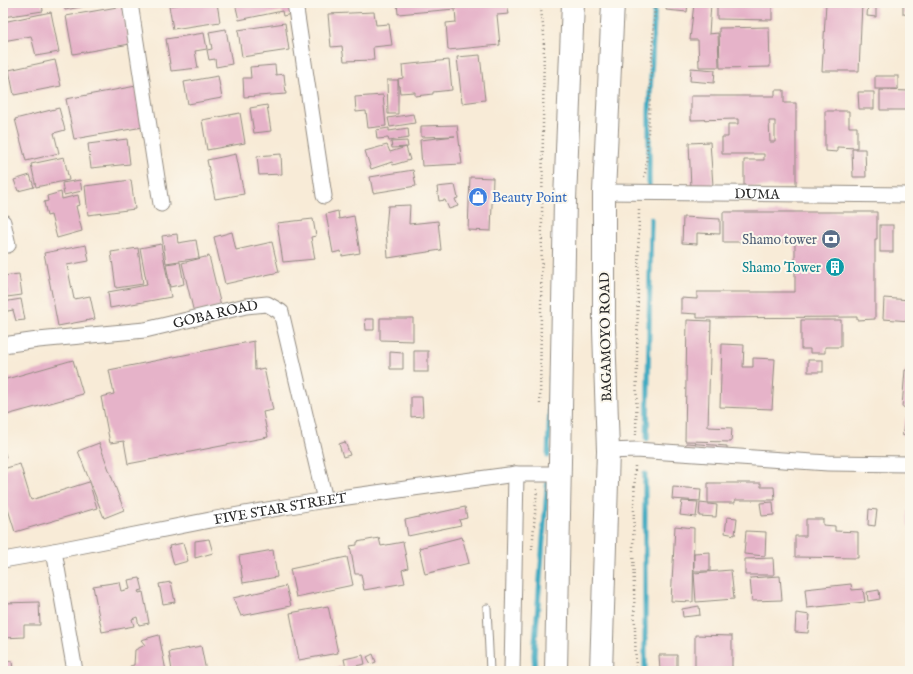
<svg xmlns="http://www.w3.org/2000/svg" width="913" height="674" viewBox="0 0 913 674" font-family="'IM FELL English',serif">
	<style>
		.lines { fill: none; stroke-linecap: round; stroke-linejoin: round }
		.stream { stroke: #41aac1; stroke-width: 5 }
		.building { fill: #e6b3c9; fill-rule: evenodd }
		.lane-casing { stroke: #928b81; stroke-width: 9 }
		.street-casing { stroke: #928b81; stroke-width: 17 }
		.highway-casing { stroke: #928b81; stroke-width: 24 }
		.path { stroke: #928b81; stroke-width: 2.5; stroke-dasharray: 1 3; stroke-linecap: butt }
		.lane { stroke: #fff; stroke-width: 7 }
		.street { stroke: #fff; stroke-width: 15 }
		.highway { stroke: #fff; stroke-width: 22 }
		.labels { text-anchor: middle; stroke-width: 4; stroke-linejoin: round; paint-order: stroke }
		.street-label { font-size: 14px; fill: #2b2b2b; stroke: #fbf7ec }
		.shop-label { font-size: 14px; fill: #366cbe; stroke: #fbf7ec; text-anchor: start }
		.service-label { font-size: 14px; fill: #4e5e75; stroke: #fbf7ec; text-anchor: end }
		.culture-label { font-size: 14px; fill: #0d838f; stroke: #fbf7ec; text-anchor: end }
	</style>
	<rect width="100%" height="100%" fill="#fbf7ec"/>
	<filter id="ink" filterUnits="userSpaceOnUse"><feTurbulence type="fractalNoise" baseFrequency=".025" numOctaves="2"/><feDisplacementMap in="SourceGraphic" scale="8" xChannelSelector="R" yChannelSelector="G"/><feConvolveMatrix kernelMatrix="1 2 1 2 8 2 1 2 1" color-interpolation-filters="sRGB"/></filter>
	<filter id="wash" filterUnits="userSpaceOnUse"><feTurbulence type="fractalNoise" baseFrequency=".012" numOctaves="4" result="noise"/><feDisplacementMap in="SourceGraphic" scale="16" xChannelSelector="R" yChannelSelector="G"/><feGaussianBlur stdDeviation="0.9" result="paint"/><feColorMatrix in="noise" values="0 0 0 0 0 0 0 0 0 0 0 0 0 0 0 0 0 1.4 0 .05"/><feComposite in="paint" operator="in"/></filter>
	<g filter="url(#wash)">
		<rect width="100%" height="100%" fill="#f8ebd7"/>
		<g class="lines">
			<g class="stream">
				<path d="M649 192V112L655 3"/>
				<path d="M647 439 651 219"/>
				<path d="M548 456 551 378"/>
				<path d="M645 474V667"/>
				<path d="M535 671 534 655 548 476"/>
			</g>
		</g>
		<g id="blocks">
			<g class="building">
				<path d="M3 3H42L43 11 3 17Z"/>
				<path d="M64 3H96V4L65 10Z"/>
				<path d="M191 3H217L220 22 173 29 169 6Z"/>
				<path d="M235 3H294L296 13 283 16 282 11 239 20Z"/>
				<path d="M397 3H507L509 14 497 15 500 45 448 50 446 23 456 22 455 9 398 14Z"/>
				<path d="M667 3H688L687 12 666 10Z"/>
				<path d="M694 3H711L709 34 718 33 719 67H699L698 40H690Z"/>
				<path d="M717 3H772V20L717 19Z"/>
				<path d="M826 3H862L859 71H822Z"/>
				<path d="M868 3H876V17L867 16Z"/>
				<path d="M903 3H910V15L903 14Z"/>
				<path d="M123 6 130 44 73 54 66 16Z"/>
				<path d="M51 12 59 52 36 56 31 36 3 41V22Z"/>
				<path d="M374 12 376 25 389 24 392 45 373 47 374 60 344 61 342 46 331 47 328 14Z"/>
				<path d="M285 23 289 50 242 57 238 30Z"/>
				<path d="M769 27 770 67 720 68 719 28Z"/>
				<path d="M226 29 232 64 216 67 215 59 209 60 207 50 212 49 209 32Z"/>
				<path d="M204 33 207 49 195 51 198 68 171 71 166 39Z"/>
				<path d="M3 48 8 67 3 68Z"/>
				<path d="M480 55 485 100 462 103 457 57Z"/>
				<path d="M55 60 61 86 14 95 9 70Z"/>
				<path d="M449 60 452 90 433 92V94L415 96V92L400 93 398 79 403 78 402 65Z"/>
				<path d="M275 65 276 75 284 74 286 94 244 97 243 78H251L250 67Z"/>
				<path d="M691 68 715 70 714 83 690 81Z"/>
				<path d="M218 76 222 98 188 104 184 82Z"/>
				<rect x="875" y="76" width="23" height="13"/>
				<path d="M387 80H398V114H388Z"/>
				<path d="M136 86 143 127 74 139 66 99Z"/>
				<path d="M775 90H784V103H796V186L744 187V160H764V154H722V137H728V124H738V119L691 120V96H775ZM769 121H775V142H770Z"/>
				<path d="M880 90 910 91V110H880Z"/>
				<path d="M858 92H874V109H859Z"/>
				<path d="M383 95 386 126 368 128 366 111 356 112 355 97Z"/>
				<path d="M267 105 271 131 254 133 250 108Z"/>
				<path d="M59 108 65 130 54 133 59 153 26 161 15 119Z"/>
				<path d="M825 111H849V127H857V148L837 147V152L825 151Z"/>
				<path d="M240 113 245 143 207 150 202 120Z"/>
				<path d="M413 114 415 123 390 127 388 118Z"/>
				<path d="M457 125 462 164 422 166 420 140 455 136 421 137V126Z"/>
				<path d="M389 128V131L408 128 409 138 389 141 388 138 377 139 376 130Z"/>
				<path d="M127 139 130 164 91 168 88 144Z"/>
				<path d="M407 141 408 147 392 148 391 142Z"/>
				<path d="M710 142 713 186 691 188 689 143Z"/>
				<path d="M387 145 390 152 406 147 410 160 393 165 392 162 371 169 365 151Z"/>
				<path d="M852 149H865L866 177H853Z"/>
				<path d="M236 154 244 194 215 199 207 160Z"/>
				<path d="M281 154 282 174 259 175 257 156Z"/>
				<path d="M64 157 69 180 36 187 31 164Z"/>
				<path d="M413 170 416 186 373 193 370 177Z"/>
				<path d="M30 175 34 187 18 191 14 180Z"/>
				<path d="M470 177 493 178 491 231 468 230Z"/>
				<path d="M80 180 82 191 64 195 62 183Z"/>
				<path d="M131 180 135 209 88 215 85 186Z"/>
				<path d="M455 185 458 198 455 199 458 206 449 209 445 200 439 201 437 187Z"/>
				<path d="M61 192 62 199 78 195 80 205 76 206 82 231 57 238 51 215 47 216 44 202 48 201 47 196Z"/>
				<path d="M410 205 409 224 438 221 441 250 388 258 386 228 388 206Z"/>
				<path d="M338 211 339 219 354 216 360 253 342 256 341 251 333 253 326 214Z"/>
				<path d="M723 212H877V239H875V319L857 320V317L697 318V314L681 313V298L697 299V292H795V242H723Z"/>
				<path d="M683 217 720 219V234L697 233V244L682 243Z"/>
				<path d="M313 219 316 236 311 237 315 259 283 262 277 223Z"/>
				<rect x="880" y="225" width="13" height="27"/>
				<path d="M232 232 236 250 272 242 279 272 225 284 214 237Z"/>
				<path d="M177 234 178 243 196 240 199 258 166 263 162 236Z"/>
				<path d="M161 244 171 297 110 308 108 292 147 285 140 248Z"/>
				<path d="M86 245 89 261 67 265 74 299 90 296 95 319 58 326 44 253Z"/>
				<path d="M138 248 143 284 116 288 111 252Z"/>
				<path d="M209 256 221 306 194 313 182 263Z"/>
				<path d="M180 262 184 284 170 287 166 264Z"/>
				<path d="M19 274 22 295 7 297 3 276Z"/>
				<path d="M884 298 910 300V321L883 319Z"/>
				<path d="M21 299 25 320 16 321 13 310 3 312V302Z"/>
				<path d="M380 318H413V341L380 340Z"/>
				<path d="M365 319H374V330H366Z"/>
				<path d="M687 320 711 321 708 427 732 428 731 442 685 441Z"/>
				<path d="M801 320H841V347H825V353H810V349H801Z"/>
				<path d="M254 341 255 370 264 368 273 410 263 412 268 437 128 464 124 441 110 443 101 397 114 394 109 370Z"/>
				<path d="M722 344 744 345 743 367H753V358L775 359 772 409 720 407Z"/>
				<rect x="414" y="351" width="14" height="21"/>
				<path d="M390 352 403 353V369H390Z"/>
				<path d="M73 360 83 394 3 416V380Z"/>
				<rect x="808" y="360" width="15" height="12"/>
				<path d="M905 370H910V408L902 407Z"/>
				<path d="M411 397H422L423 416 411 417Z"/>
				<path d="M906 417 910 418V437L902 435Z"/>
				<path d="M345 442 350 455 343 457 339 444Z"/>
				<path d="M99 443 124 510 104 518 78 451Z"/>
				<path d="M686 443 727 446V453L685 450Z"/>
				<path d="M3 447 6 457 3 458Z"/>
				<path d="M20 464 31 500 89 482 97 508 15 532 3 493V469Z"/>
				<path d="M708 483H761V487H774L775 500H735V503H708Z"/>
				<path d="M673 487 701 489 700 501 672 499Z"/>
				<path d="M682 501 698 502 696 517 680 515Z"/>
				<path d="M773 502 774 515 762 516 760 503Z"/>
				<path d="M700 503 717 505 716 517 699 516Z"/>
				<path d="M465 507 467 518 459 520 461 525 408 536 405 520Z"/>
				<path d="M869 509 877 510 875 526 868 525Z"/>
				<path d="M907 511H910V526H908Z"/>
				<path d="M727 517 737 518 735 535 725 533Z"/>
				<path d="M806 519H823V525L835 526V531L858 532V558L795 557V536H806Z"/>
				<path d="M675 526 694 528 693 602 671 601Z"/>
				<path d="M746 531 766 532 765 556 744 554Z"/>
				<path d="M462 537 469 563 425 574 419 548Z"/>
				<path d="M379 538 381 546 403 542 408 568 402 570 405 583 364 590 361 574H355L350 546 357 545V542Z"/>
				<path d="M209 539 213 553 195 558V541Z"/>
				<path d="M183 543 188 561 174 565 169 546Z"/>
				<path d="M273 550 277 577 243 583 239 556Z"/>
				<path d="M710 552V571H694V553Z"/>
				<path d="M347 557 353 585 296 597 290 569Z"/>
				<path d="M773 558 774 575H745V559Z"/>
				<path d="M731 570 734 599 696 602 694 573Z"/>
				<path d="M780 576 782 600 752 601 750 578Z"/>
				<path d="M140 578 143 590 138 591 139 593 143 592 149 623 139 625 137 617 132 619 134 626 102 632 93 586 119 582 121 591 130 589 128 580Z"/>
				<path d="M171 582 175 602 163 604 159 584Z"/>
				<path d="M851 584 852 590 863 589 865 602 807 608 805 589Z"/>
				<path d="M286 586 291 606 241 616 233 598Z"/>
				<path d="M879 590 880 599 868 601 867 592Z"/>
				<path d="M39 602 40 625H24V637L3 638V603Z"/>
				<path d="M328 606 338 653 299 660 290 613Z"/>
				<path d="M699 606 700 615 683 617 682 609Z"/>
				<path d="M796 613 810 615 808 633 795 632Z"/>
				<path d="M159 635 166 671H130V666L134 665 135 650 145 645 141 640Z"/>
				<path d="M695 635 732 636V671L695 670Z"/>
				<path d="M201 646 206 671H172L169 652Z"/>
				<path d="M373 654 376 662 371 664 367 657Z"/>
				<path d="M363 655 365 664 346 668 344 659Z"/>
				<path d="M659 655H677V671H660Z"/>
				<path d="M12 661 13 671H3V662Z"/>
				<path d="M341 666 344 671H331Z"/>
			</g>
		</g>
	</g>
	<g filter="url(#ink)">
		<use href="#blocks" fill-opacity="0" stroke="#928b81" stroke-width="1"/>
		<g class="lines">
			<g class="lane-casing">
				<path id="lane" d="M487 608 490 671"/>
			</g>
			<g class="street-casing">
				<g id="street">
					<path d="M130 3 161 204"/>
					<path d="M295 3 324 196"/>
					<path id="s1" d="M604 192 910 195"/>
					<path d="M3 222 8 245"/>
					<path id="s2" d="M3 345 38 340 145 330 246 306 267 304 281 312 325 500"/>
					<path d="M608 451 636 450 828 463 910 464"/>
					<path d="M54 551 75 671"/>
					<path id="s3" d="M3 560 54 551 210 520 325 500 516 474H560"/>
					<path d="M512 671 516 474"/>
				</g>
			</g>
			<g class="highway-casing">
				<g id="highway">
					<path d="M556 671 565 200 573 3"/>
					<path d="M601 671 608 451 604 330V192L613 3"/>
				</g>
			</g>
			<g class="path">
				<path d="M644 177 646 169 655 3"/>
				<path d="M540 404 544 33 540 3"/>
				<path d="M636 435 639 208"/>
				<path d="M635 466 633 548 636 671"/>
				<path d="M532 550 537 489"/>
			</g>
			<use href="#lane" class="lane"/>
			<use href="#street" class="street"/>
			<use href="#highway" class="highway"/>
		</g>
	</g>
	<defs>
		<g id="shop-disc" transform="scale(1)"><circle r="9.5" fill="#3f7fe0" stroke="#fbf7ec"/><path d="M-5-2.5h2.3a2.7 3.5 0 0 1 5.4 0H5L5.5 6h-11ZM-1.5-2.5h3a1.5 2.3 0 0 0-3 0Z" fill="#fff"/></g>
		<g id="bank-disc" transform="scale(1)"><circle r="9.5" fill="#5c6f8a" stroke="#fbf7ec"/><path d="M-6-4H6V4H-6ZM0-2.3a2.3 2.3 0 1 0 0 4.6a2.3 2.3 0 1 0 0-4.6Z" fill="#fff"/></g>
		<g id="building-disc" transform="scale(1)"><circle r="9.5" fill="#0f9aa8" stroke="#fbf7ec"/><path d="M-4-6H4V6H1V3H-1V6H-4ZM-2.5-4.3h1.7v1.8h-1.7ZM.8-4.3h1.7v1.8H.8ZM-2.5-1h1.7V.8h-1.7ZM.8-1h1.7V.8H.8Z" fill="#fff"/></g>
	</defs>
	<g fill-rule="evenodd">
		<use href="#shop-disc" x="478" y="197"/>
		<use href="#bank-disc" x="831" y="239"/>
		<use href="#building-disc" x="835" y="267"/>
	</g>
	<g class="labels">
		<g class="street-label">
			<text dy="5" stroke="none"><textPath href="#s1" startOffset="153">DUMA</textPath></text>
			<text dy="5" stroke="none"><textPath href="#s2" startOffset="215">GOBA ROAD</textPath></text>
			<text transform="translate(605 337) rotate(-91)" y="5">BAGAMOYO ROAD</text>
			<text dy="5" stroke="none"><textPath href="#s3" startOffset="282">FIVE STAR STREET</textPath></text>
		</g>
		<g class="shop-label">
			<text x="492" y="202">Beauty Point</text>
		</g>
		<g class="service-label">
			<text x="817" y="244">Shamo tower</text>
		</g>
		<g class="culture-label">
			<text x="821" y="272">Shamo Tower</text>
		</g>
	</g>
	<rect width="913" height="674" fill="none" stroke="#fbf7ec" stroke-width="16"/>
</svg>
